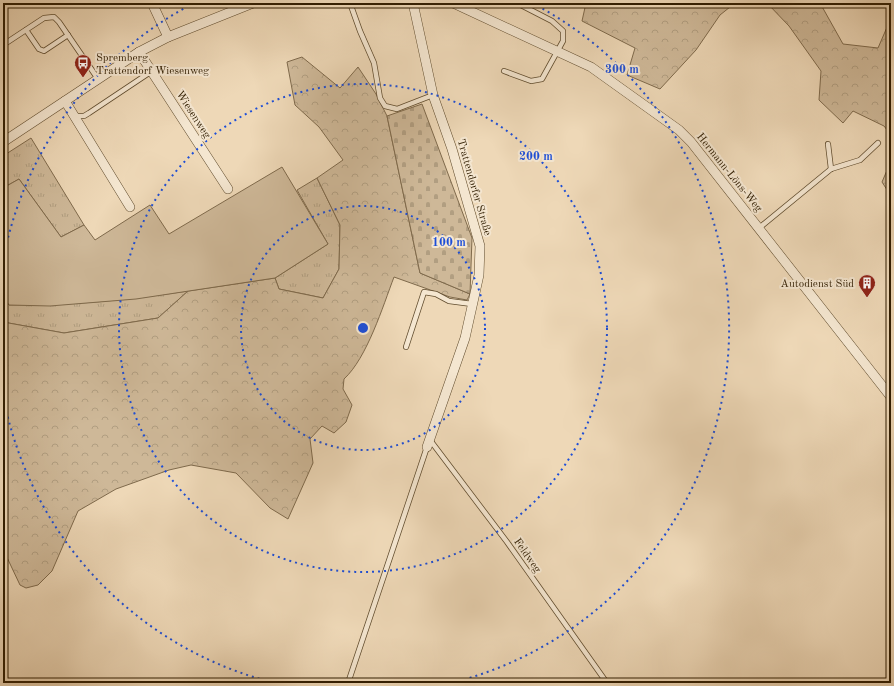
<svg xmlns="http://www.w3.org/2000/svg" width="894" height="686" viewBox="0 0 894 686" font-family="'Old Standard TT',serif">
	<style>
		.grass { fill: url(#grass-tufts); stroke: #7f6a4c }
		.forest { fill: url(#forest-crowns); stroke: #7f6a4c }
		.cemetery { fill: url(#cemetery-stones); stroke: #7f6a4c }
		.garden { fill: #ceb898; stroke: #7f6a4c }
		.lines { fill: none; stroke-linecap: round; stroke-linejoin: round }
		.service-casing { stroke: #604c2e; stroke-width: 6 }
		.minor-casing { stroke: #604c2e; stroke-width: 10 }
		.service { stroke: #f4e6d0; stroke-width: 4.5 }
		.minor { stroke: #f4e6d0; stroke-width: 9 }
		.ring { fill: none; stroke: #1d4ed8; stroke-width: 2; stroke-dasharray: 2 4 }
		.labels { text-anchor: middle; stroke-width: 4; stroke-linejoin: round; paint-order: stroke }
		.poi-label { font-size: 11px; fill: #301d01; stroke: #f4e6d0; text-anchor: start }
		.street-label { font-size: 11px; fill: #301d01; stroke: #f4e6d0 }
		.centre { fill: #1d4ed8; stroke: #f4e6d0; stroke-width: 2 }
		.ring-label { font-size: 12px; text-anchor: middle; font-weight: bold; fill: #1d4ed8; stroke: #f4e6d0; stroke-width: 4; stroke-linejoin: round; paint-order: stroke }
	</style>
	<defs>
		<pattern id="grass-tufts" width="24" height="20" patternUnits="userSpaceOnUse"><rect width="24" height="20" fill="#ceb898"/><path d="M3 7l-1-3M5 7V3M7 7l1-3M15 17l-1-3M17 17v-4M19 17l1-3" fill="none" stroke="#b19e81"/></pattern>
		<pattern id="forest-crowns" width="20" height="18" patternUnits="userSpaceOnUse"><rect width="20" height="18" fill="#ceb898"/><path d="M2 6a3 3 0 1 1 6 0M12 15a3 3 0 1 1 6 0" fill="none" stroke="#b19e81"/></pattern>
		<pattern id="cemetery-stones" width="16" height="16" patternUnits="userSpaceOnUse"><rect width="16" height="16" fill="#ceb898"/><path d="M2 7V4a2 2 0 0 1 4 0v3zM10 15v-3a2 2 0 0 1 4 0v3z" fill="#b19e81"/></pattern>
	</defs>
	<rect width="100%" height="100%" fill="#eed8b7"/>
	<filter id="stains"><feTurbulence type="fractalNoise" baseFrequency=".005" numOctaves="4"/><feColorMatrix values="0 0 0 0 .2 0 0 0 0 .09 0 0 0 0 .02 0 0 0 .5 -.17"/></filter>
	<radialGradient id="worn" r=".72"><stop offset=".6" stop-color="#630" stop-opacity="0"/><stop offset="1" stop-color="#630" stop-opacity=".3"/></radialGradient>
	<g class="grass">
		<path d="M31 138 84 225 61 237 19 179 3 188V156Z"/>
		<path d="M317 178 340 225 339 269 323 298 279 289 275 278 328 244 297 190Z"/>
		<path d="M188 291 158 318 64 333 3 322V296L9 305C69 306 128 300 188 291Z"/>
	</g>
	<g class="forest">
		<path d="M586 3H735L720 15 696 50 660 89 627 75 635 48 582 21Z"/>
		<path d="M767 3H820L843 44 878 48 891 18V135L884 126 853 111 843 123 819 100 821 71 789 26Z"/>
		<path d="M302 57 340 88 358 67 376 94 387 116 420 273 470 294 467 300 450 297 394 277C383 306 367 358 344 379L343 389 352 405 346 422 334 433 322 426 310 439 313 463 288 519 270 508 236 473 191 465 169 470 116 489 78 511 52 571 38 585 26 588 20 585 3 549V322L64 333 158 318 188 291 275 278 279 289 323 298 339 269 340 225 317 178 343 160 319 127 295 105 287 62Z"/>
		<path d="M891 161V196L882 182Z"/>
	</g>
	<path class="cemetery" d="M422 104 472 238 470 294 420 273 387 116Z"/>
	<path class="garden" d="M282 167 328 244 275 278 136 299 50 306 9 305 3 296V188L19 179 61 237 84 225 95 240 150 205 169 234Z"/>
	<g class="lines">
		<g class="service-casing">
			<g id="service">
				<path d="M350 3 360 31 374 63 380 98 385 106 397 109 433 95"/>
				<path d="M26 30 39 49 44 51 68 35"/>
				<path d="M3 45 44 18 54 17 59 22 98 79"/>
				<path d="M504 71 531 81 542 79 563 41V31L552 21 517 3"/>
				<path d="M74 116H84L89 113 152 71"/>
				<path d="M828 144 831 169"/>
				<path d="M759 228 831 169 860 160 878 143"/>
				<path d="M406 347 424 292 436 294 449 301 472 304"/>
				<path d="M430 440 507 542 607 683"/>
				<path d="M348 683 427 447"/>
			</g>
		</g>
		<g class="minor-casing">
			<g id="minor">
				<path d="M152 3 168 37"/>
				<path d="M413 3 433 95 452 149 480 246 479 275 465 338 427 447"/>
				<path d="M453 3 591 67 679 130 691 142 891 397"/>
				<path d="M139 52 228 189"/>
				<path d="M65 101 130 207"/>
				<path d="M3 142 139 52 168 37 253 3"/>
			</g>
		</g>
		<use href="#service" class="service"/>
		<use href="#minor" class="minor"/>
	</g>
	<g class="ring">
		<circle cx="363" cy="328" r="122"/>
		<circle cx="363" cy="328" r="244"/>
		<path d="M271 682A366 366 0 0 1 3 395M3 261A366 366 0 0 1 194 3M532 3A366 366 0 0 1 455 682"/>
	</g>
	<defs>
		<g id="bus-pin" transform="scale(0.9)"><path d="M0 17L-7.5 6A9.5 9.5 0 1 1 7.5 6Z" fill="#8f2418" stroke="#f4e6d0"/><path d="M-5-6H5V4H4V6H2V4H-2V6H-4V4H-5ZM-3.5-4V0h7V-4ZM-3.5 1.2v1.5H-2V1.2ZM2 1.2v1.5H3.5V1.2Z" fill="#fff"/></g>
		<g id="building-pin" transform="scale(0.9)"><path d="M0 17L-7.5 6A9.5 9.5 0 1 1 7.5 6Z" fill="#8f2418" stroke="#f4e6d0"/><path d="M-4-6H4V6H1V3H-1V6H-4ZM-2.5-4.3h1.7v1.8h-1.7ZM.8-4.3h1.7v1.8H.8ZM-2.5-1h1.7V.8h-1.7ZM.8-1h1.7V.8H.8Z" fill="#fff"/></g>
	</defs>
	<g fill-rule="evenodd">
		<use href="#bus-pin" x="83" y="63"/>
		<use href="#building-pin" x="867" y="283"/>
	</g>
	<g class="labels">
		<g class="poi-label">
			<text x="96" y="61">Spremberg<tspan x="96" dy="13">Trattendorf Wiesenweg</tspan></text>
			<text x="854" y="287" text-anchor="end">Autodienst Süd</text>
		</g>
		<g class="street-label">
			<text transform="translate(194 114) rotate(57)" y="4">Wiesenweg</text>
			<text transform="translate(730 172) rotate(51)" y="4">Hermann-Löns-Weg</text>
			<text transform="translate(475 187) rotate(74)" y="4">Trattendorfer Straße</text>
			<text transform="translate(528 555) rotate(55)" y="4">Feldweg</text>
		</g>
	</g>
	<circle cx="363" cy="328" r="6" class="centre"/>
	<g class="ring-label">
		<text x="622" y="73">300 m</text>
		<text x="536" y="160">200 m</text>
		<text x="449" y="246">100 m</text>
	</g>
	<rect width="894" height="686" fill="none" stroke="#eed8b7" stroke-width="16"/>
	<rect x="4" y="4" width="886" height="678" fill="none" stroke="#301d01" stroke-width="2"/>
	<rect x="8" y="8" width="878" height="670" fill="none" stroke="#301d01"/>
	<rect width="100%" height="100%" filter="url(#stains)"/>
	<rect width="100%" height="100%" fill="url(#worn)"/>
</svg>
